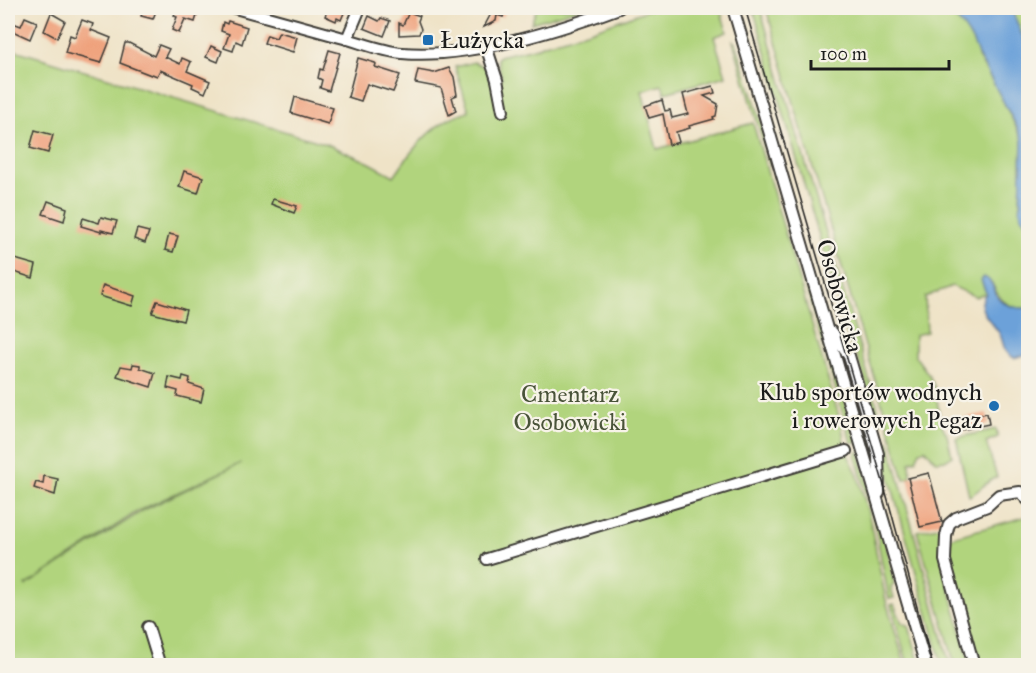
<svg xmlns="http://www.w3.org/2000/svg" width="1036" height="673" viewBox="0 0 1036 673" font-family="'IM FELL Great Primer',serif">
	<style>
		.green { fill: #b1d47d; stroke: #66784c; stroke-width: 1.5; fill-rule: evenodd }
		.water { fill: #6ca1d9; stroke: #445e7a; stroke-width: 1.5 }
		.building { fill: #efa17c }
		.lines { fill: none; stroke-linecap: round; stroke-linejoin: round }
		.minor-casing { stroke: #3c3a36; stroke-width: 14 }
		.minor { stroke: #fff; stroke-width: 10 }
		.tram { stroke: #1c1c1c; stroke-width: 1.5 }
		.poi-dot { fill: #1f6fb2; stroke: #f7f3e8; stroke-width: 2 }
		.labels { text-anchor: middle; stroke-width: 4.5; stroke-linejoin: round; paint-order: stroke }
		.poi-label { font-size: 24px; fill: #1c1c1c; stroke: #f7f3e8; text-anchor: start }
		.street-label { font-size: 24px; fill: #1c1c1c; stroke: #f7f3e8 }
		.park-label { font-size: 24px; fill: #495339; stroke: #f7f3e8 }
	</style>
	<rect width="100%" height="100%" fill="#f7f3e8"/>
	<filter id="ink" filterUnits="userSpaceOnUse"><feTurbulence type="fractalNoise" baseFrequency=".0167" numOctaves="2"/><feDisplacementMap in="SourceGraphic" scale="12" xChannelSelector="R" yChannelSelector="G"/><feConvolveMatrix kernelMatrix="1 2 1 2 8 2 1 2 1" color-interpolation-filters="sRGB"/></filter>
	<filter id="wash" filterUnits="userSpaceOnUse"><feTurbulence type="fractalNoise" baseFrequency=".008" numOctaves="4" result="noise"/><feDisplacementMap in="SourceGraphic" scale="24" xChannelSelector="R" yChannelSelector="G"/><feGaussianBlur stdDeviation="1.35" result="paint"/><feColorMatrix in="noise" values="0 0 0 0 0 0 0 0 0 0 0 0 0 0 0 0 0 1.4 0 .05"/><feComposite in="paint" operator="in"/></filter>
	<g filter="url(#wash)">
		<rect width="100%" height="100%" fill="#efe3c7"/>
		<g class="green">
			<path d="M537 8H582L531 23Z"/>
			<path d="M653 8H720L727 32 714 37 726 76 665 93 662 85 642 91 657 149 753 123 842 427 845 449 857 473 869 516 886 601 905 665H8V48L327 144 370 163 394 176C412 149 435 119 469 111L455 67 474 62 487 68 491 82 502 78 497 59 499 56C510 53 537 49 545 44L590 31ZM241 463 142 511 25 586 138 511Z"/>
			<path d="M753 8H760L882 422 877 424 870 400 871 399 855 350H852Z"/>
			<path d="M766 8H941L965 27 977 50 978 57 997 89 1022 139 1020 209 1021 215 1028 226V308C1009 310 999 300 992 283L986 293 976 297 952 286 925 297 927 332 915 335V356L929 375 936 391 940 421 947 435 952 456 947 460 936 461 925 449 920 451 916 460 910 462 911 477 904 479Z"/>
			<path d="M1010 8H1028V49Z"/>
			<path d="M733 41 736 43 774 161 771 162 772 166H770Z"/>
			<path d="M807 283 812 288 857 443 851 442 805 284Z"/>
			<path d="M996 429 998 437 986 442 997 477C985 482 980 491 969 496L956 438Z"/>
			<path d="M889 442 950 665H942L880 444Z"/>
			<path d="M859 451 889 556 894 585 891 587 894 598 889 599 873 515 855 455Z"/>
			<path d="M1028 516V665H981L948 560 949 538Z"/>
			<path d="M943 526 942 561 970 665H955L917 531Z"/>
			<path d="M894 604 902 623 909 626 920 665H908L891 605Z"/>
		</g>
		<g class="water">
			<path d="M941 8H1010C1018 21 1021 35 1028 49V226L1021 216 1020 209 1022 139 1016 125 983 64C978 58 978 54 975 47 967 28 958 19 941 8Z"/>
			<path d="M984 277C994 281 992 288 997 296 1004 306 1017 309 1028 308V354L1014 358C999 349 1006 341 997 330 988 318 975 309 986 293L981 280Z"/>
		</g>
		<g id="blocks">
			<g class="building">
				<path d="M143 8H157L153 19 141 16Z"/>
				<path d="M176 8 199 9 195 22 185 19 179 33 172 30 177 17 174 16Z"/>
				<path d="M328 8H346L341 20 337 18 336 21 325 16Z"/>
				<path d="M494 8H506L503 17 497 15 496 21 484 27Z"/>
				<path d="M409 12 420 16 418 21 421 29 419 34 399 35V23L403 25Z"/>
				<path d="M51 13 65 21 57 38 44 31Z"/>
				<path d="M369 16 379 21 381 18 390 21 384 36 364 28Z"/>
				<path d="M25 17 37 22 30 39 8 29V21L21 26Z"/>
				<path d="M82 20 93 24 91 30 111 38 101 63 65 53 70 35 75 37Z"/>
				<path d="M228 21 247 27 242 44 236 41 233 51 224 48 229 34 221 31 223 22 227 24Z"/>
				<path d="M279 32 297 37 293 52 264 43 267 35 276 38Z"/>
				<path d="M125 43H129L154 56 159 45 169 49 165 57 180 64 182 58 191 62 187 71 210 81 205 93 192 87 193 84 160 70 157 76 152 74 151 75 120 63Z"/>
				<path d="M211 46 222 51 218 62 206 57Z"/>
				<path d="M329 50 340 53 329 91 320 88 322 80 318 78 320 69 323 70Z"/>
				<path d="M358 58 375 63 376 64 375 67 400 75 393 92 367 84 361 101 348 97Z"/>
				<path d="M449 68 454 77 457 95 452 97 456 111 449 115 441 88 415 83 418 70 434 73Z"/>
				<path d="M713 86 715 93 704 96 718 104 716 116 713 117 714 119 689 126 690 128 676 132 679 142 669 145 663 114 649 118 645 106 662 100 665 111 670 110 672 118 688 114 683 94Z"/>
				<path d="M295 97 333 108 328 124 291 113Z"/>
				<path d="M35 130 53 135 48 153 30 148Z"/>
				<path d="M184 171 203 177 198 193 179 187Z"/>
				<path d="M273 199 297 206 294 213 271 204Z"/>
				<path d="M48 201 67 208 64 221 43 214Z"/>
				<path d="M101 217 117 221 113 233 101 230V232L81 226 83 218 99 223Z"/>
				<path d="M137 229 149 232 145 243 134 239Z"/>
				<path d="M169 234 178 236 173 252 165 250Z"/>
				<path d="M8 257 36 265 33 278 8 270Z"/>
				<path d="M103 285 135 296 132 306 100 296Z"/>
				<path d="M157 301 186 310 183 321 152 313Z"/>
				<path d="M133 364 140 365V368L155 373 151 387 117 376 121 366 132 368Z"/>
				<path d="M183 376 190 378 189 384 204 389 201 402 177 396 178 391 167 388 169 377 182 380Z"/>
				<path d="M987 413 989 424 956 431 953 420Z"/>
				<path d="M929 473 942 522 920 527 908 478Z"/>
				<path d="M44 476 58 479 55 495 34 488 36 482 43 484Z"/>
			</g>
		</g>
	</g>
	<g filter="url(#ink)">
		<use href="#blocks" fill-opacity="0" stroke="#3c3a36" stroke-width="1.5"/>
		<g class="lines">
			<g class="minor-casing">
				<g id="minor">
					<path d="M235 8C270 18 305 27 340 37 360 42 381 51 402 53 468 59 557 31 619 8"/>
					<path d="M733 8 926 666"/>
					<path d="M347 39 360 8"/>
					<path d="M486 46 497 80 503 111"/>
					<path d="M832 332 849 356 878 454 879 493"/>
					<path d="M487 559 846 451"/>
					<path d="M148 627 160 666"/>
					<path d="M974 666 945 560 946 536 949 524 956 518 987 506 999 495 1020 492 1028 500"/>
				</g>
			</g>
			<use href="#minor" class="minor"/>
			<path class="tram" d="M745 8 885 489 933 666"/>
		</g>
	</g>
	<g class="poi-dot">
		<rect x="422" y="34" width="12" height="12" rx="3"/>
		<circle cx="994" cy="406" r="6"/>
	</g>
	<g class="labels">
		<g class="poi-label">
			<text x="440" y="48">Łużycka</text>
			<text x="982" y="400" text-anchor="end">Klub sportów wodnych<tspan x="982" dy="28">i rowerowych Pegaz</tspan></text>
		</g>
		<g class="street-label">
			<text transform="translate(840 296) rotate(74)" y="8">Osobowicka</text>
		</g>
		<g class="park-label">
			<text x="570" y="402">Cmentarz<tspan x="570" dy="28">Osobowicki</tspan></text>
		</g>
	</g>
	<rect width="1036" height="673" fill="none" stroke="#f7f3e8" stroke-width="30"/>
	<path d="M811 60v9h138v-9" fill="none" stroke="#1c1c1c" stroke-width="3"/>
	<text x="820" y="60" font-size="18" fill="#1c1c1c" stroke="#f7f3e8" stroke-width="4.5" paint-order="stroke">100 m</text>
</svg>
